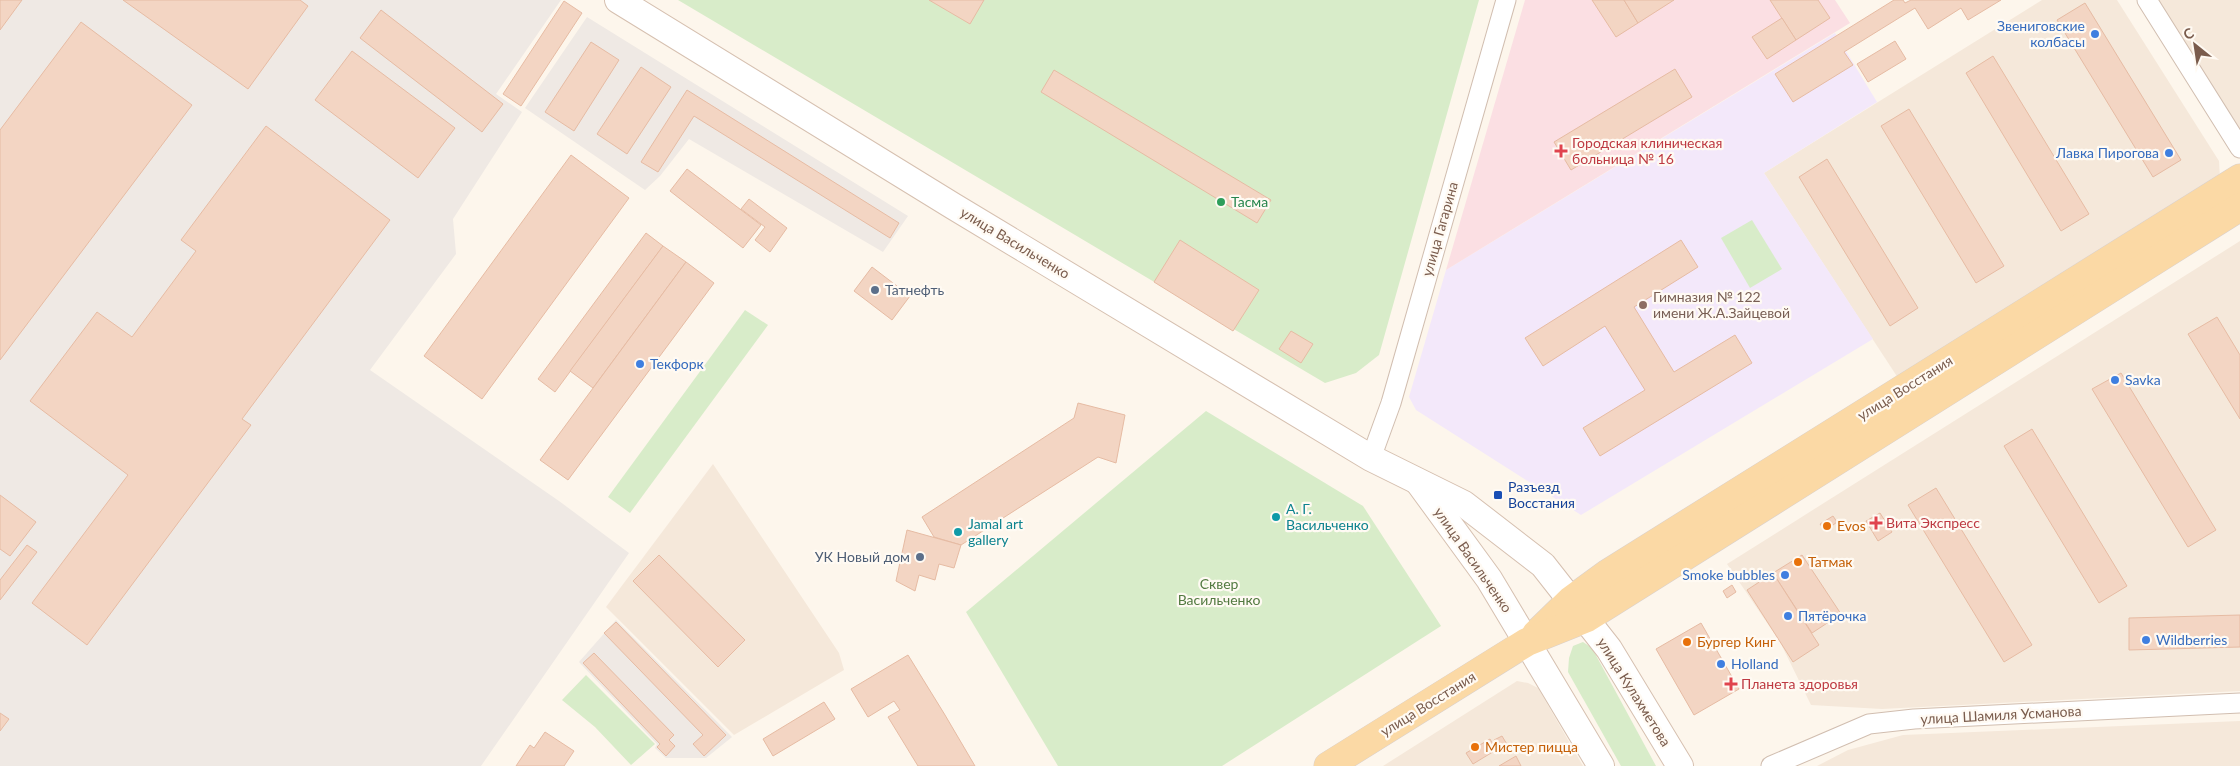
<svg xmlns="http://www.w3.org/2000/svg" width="2240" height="766" viewBox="0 0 2240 766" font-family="Lato,sans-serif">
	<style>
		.residential { fill: #f5e8da }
		.industrial { fill: #efe9e4 }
		.education { fill: #f3e8fa }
		.medical { fill: #fbdfe3 }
		.green { fill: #d8ecc9 }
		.building { fill: #f3d5c3; stroke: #e6bba3 }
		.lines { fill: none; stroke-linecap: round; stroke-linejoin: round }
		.minor-casing { stroke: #d1beb0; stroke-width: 21 }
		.secondary-casing { stroke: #d6c0b0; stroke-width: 28 }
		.primary-casing { stroke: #dad1cd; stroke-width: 29 }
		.minor { stroke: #fff; stroke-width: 19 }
		.secondary { stroke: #fff; stroke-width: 26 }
		.primary { stroke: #fbd9a5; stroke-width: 28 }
		.shop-dot { fill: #3f7fe0; stroke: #fffaf3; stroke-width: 2 }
		.health-dot { fill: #e0444e; stroke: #fffaf3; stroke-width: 2 }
		.leisure-dot { fill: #2e9e5b; stroke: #fffaf3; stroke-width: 2 }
		.service-dot { fill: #5c6f8a; stroke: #fffaf3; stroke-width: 2 }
		.education-dot { fill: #8d6e63; stroke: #fffaf3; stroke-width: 2 }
		.transit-dot { fill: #1a4fb4; stroke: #fffaf3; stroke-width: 2 }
		.culture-dot { fill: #0f9aa8; stroke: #fffaf3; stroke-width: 2 }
		.food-dot { fill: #e8710a; stroke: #fffaf3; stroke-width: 2 }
		.labels { text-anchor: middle; stroke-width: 4.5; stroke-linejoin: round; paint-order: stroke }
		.shop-label { font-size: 14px; fill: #366cbe; stroke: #fffaf3; text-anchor: start }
		.health-label { font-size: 14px; fill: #be3a42; stroke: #fffaf3; text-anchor: start }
		.leisure-label { font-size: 14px; fill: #27864d; stroke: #fffaf3; text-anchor: start }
		.street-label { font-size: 14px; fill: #7a5c4d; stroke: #fffaf3 }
		.service-label { font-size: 14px; fill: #4e5e75; stroke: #fffaf3; text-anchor: start }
		.education-label { font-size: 14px; fill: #785e54; stroke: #fffaf3; text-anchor: start }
		.transit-label { font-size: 14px; fill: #164399; stroke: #fffaf3; text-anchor: start }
		.culture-label { font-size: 14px; fill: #0d838f; stroke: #fffaf3; text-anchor: start }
		.food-label { font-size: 14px; fill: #c56008; stroke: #fffaf3; text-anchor: start }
		.park-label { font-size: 14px; fill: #537a41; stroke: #fffaf3 }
	</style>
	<rect width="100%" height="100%" fill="#fdf6ec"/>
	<g class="residential">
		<path d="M2042 0H2117L2219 161 2220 179 1900 381 1764 173Z"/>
		<path d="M2147 0H2240V145Z"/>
		<path d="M2240 241V691L1882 709 1811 705 1780 642 1727 564Z"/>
		<path d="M713 464 839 653 844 670 734 735 606 607Z"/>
		<path d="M1517 681 1528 683 1538 688 1583 766H1383Z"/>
		<path d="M2240 721V766H1817L1848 750 1903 735Z"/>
	</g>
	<g class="industrial">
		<path d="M0 0H561L496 94 522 112 453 219 456 254 370 370 559 501 629 553 481 766H0Z"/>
		<path d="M587 17 908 216 883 252 689 139 660 176 645 190 525 108Z"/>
		<path d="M616 620 732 737 706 758H666L655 748 657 744 579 662Z"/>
	</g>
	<path class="education" d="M1835 33 1877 102 1764 173 1873 339 1581 515 1416 410 1409 397 1446 270Z"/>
	<path class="medical" d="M1525 0H1835L1850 23 1446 270Z"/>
	<g class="green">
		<path d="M678 0H1479L1379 355 1356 373 1325 383Z"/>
		<path d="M1752 220 1782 269 1750 288 1721 238Z"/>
		<path d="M745 310 768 325 630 513 608 497Z"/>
		<path d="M1206 411 1363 506 1441 626 1222 766H1058L966 612Z"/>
		<path d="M1583 642 1592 648 1656 766H1621L1568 672 1569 658 1573 646Z"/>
		<path d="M586 675 655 744 631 765 595 727 562 700Z"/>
	</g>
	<g class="building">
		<path d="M0 0H22L0 30Z"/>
		<path d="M123 0H300L308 6 248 89Z"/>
		<path d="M929 0H984L970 24Z"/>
		<path d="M1592 0H1624L1638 23 1616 37Z"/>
		<path d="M1624 0H1674L1638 23Z"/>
		<path d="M1770 0H1818L1830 18 1796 40Z"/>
		<path d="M1894 0H1903L1905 3 1911 0H2001L1968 20 1961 8 1928 29 1915 8 1844 52 1853 65 1793 102 1775 74Z"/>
		<path d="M564 1 582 13 521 106 503 94Z"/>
		<path d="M2085 3 2181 160 2153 177 2057 20Z"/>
		<path d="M381 10 503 104 482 132 360 38Z"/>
		<path d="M1782 18 1796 40 1767 59 1752 37Z"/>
		<path d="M81 22 192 105 0 360V130Z"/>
		<path d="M1895 41 1906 59 1868 82 1857 64Z"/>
		<path d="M591 42 619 60 574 131 545 112Z"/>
		<path d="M352 51 455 128 418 178 315 100Z"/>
		<path d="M1993 56 2089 214 2061 231 1966 73Z"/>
		<path d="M641 67 671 87 627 154 597 134Z"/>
		<path d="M1675 69 1692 97 1571 170 1554 142Z"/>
		<path d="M1054 70 1271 200 1257 223 1041 92Z"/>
		<path d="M687 90 899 223 890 238 694 116 658 172 641 162Z"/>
		<path d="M1909 109 2004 266 1976 283 1881 126Z"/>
		<path d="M266 126 390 220 242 419 251 425 87 645 32 603 128 475 30 401 97 312 132 337 196 251 181 240Z"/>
		<path d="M571 155 629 198 482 399 424 356Z"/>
		<path d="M1827 159 1918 308 1890 326 1799 177Z"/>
		<path d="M687 169 761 225 743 248 670 191Z"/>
		<path d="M749 199 787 228 770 252 755 240 765 227 741 209Z"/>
		<path d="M646 233 663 246 555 392 538 379Z"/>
		<path d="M1180 240 1259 290 1233 331 1154 282Z"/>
		<path d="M1681 240 1698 267 1634 307 1674 372 1735 335 1752 363 1600 456 1583 428 1645 390 1605 326 1543 366 1525 338Z"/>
		<path d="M663 246 686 262 593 388 570 371Z"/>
		<path d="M686 262 714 283 568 480 540 460Z"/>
		<path d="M872 267 910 296 892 320 854 291Z"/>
		<path d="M2217 317 2240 355V419L2188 334Z"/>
		<path d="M1291 331 1313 344 1301 363 1279 349Z"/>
		<path d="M2121 373 2216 530 2188 547 2092 389Z"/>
		<path d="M1078 403 1125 415 1116 463 1098 457 961 545 934 537 922 517 1074 418Z"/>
		<path d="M2032 429 2127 586 2099 603 2004 446Z"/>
		<path d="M1936 488 2032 645 2004 662 1908 505Z"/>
		<path d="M0 495 36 522 10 556 0 549Z"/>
		<path d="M1880 513 1892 532 1878 541 1866 521Z"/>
		<path d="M1833 516 1837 522 1825 531 1820 524Z"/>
		<path d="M907 530 961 545 954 568 939 564 935 580 919 575 915 591 896 581Z"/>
		<path d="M27 545 37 552 0 600V580Z"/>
		<path d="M659 555 745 640 718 667 633 581Z"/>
		<path d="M1802 555 1841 614 1812 633 1773 573Z"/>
		<path d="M1773 573 1819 645 1793 662 1747 590Z"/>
		<path d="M1732 585 1736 592 1727 598 1723 591Z"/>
		<path d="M2240 615V647L2129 650V618Z"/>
		<path d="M616 622 726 735 704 756 693 744 703 735 604 633Z"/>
		<path d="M1701 623 1739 689 1694 715 1656 649Z"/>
		<path d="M594 653 674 735 669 740 675 746 666 756 657 747 660 744 583 663Z"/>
		<path d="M908 655 945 715 975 766H918L888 717 900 710 894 701 868 717 851 689Z"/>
		<path d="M824 702 835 719 773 756 763 739Z"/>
		<path d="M0 713 9 719 0 731Z"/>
		<path d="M545 732 574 751 564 766H516L530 745 534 748Z"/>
		<path d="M1502 736 1508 746 1500 751 1494 740Z"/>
		<path d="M1490 739 1496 750 1473 764 1466 753Z"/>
		<path d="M1516 756 1521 766H1499Z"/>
	</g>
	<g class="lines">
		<g class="minor-casing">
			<g id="minor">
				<path d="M2147 0 2240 148"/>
				<path d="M1371 458 1391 403 1506 0"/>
				<path d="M1771 766 1869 724 1914 719 2240 703"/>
			</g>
		</g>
		<g class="secondary-casing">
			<g id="secondary">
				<path d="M618 0 953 206 1371 458 1464 504 1543 565 1609 649 1680 766"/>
				<path d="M1419 483 1489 579 1601 766"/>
			</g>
		</g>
		<g class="primary-casing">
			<g id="primary">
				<path d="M1536 634 1571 600 1608 573 2240 178"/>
				<path d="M1328 766 1527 642 1587 618 2240 207"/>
			</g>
		</g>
		<use href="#minor" class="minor"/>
		<use href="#secondary" class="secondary"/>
		<use href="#primary" class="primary"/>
	</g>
	<g class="shop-dot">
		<circle cx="2095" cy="34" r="5"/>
		<circle cx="2169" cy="153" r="5"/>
		<circle cx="640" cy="364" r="5"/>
		<circle cx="2115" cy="380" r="5"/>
		<circle cx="1785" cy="575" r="5"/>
		<circle cx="1788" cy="616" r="5"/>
		<circle cx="2146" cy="640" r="5"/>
		<circle cx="1721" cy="664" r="5"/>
	</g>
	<g class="health-dot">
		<path d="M1558.5 143.5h5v5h5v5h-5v5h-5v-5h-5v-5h5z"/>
		<path d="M1873.5 515.5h5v5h5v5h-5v5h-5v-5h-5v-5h5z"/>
		<path d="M1728.5 676.5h5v5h5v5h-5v5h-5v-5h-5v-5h5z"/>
	</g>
	<circle class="leisure-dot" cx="1221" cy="202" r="5"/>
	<g class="service-dot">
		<circle cx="875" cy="290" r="5"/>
		<circle cx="920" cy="557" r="5"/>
	</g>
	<circle class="education-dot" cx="1643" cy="305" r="5"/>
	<rect class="transit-dot" x="1493" y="490" width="10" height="10" rx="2.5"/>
	<g class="culture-dot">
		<circle cx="1276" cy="517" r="5"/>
		<circle cx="958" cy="532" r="5"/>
	</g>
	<g class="food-dot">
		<circle cx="1827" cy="526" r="5"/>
		<circle cx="1798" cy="562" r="5"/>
		<circle cx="1687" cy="642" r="5"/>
		<circle cx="1475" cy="747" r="5"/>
	</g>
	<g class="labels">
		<g class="shop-label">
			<text x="2085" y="31" text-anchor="end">Звениговские<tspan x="2085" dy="16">колбасы</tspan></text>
			<text x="2159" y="158" text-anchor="end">Лавка Пирогова</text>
			<text x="650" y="369">Текфорк</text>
			<text x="2125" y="385">Savka</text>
			<text x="1775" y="580" text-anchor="end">Smoke bubbles</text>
			<text x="1798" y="621">Пятёрочка</text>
			<text x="2156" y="645">Wildberries</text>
			<text x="1731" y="669">Holland</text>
		</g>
		<g class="health-label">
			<text x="1572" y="148">Городская клиническая<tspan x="1572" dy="16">больница № 16</tspan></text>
			<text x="1886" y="528">Вита Экспресс</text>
			<text x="1741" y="689">Планета здоровья</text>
		</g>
		<g class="leisure-label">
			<text x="1231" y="207">Тасма</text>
		</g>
		<g class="street-label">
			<text transform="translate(1440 229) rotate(-74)" y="5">улица Гагарина</text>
			<text transform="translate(1015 243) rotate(31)" y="5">улица Васильченко</text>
			<text transform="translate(1905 388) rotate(-32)" y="5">улица Восстания</text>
			<text transform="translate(1473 560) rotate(55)" y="5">улица Васильченко</text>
			<text transform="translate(1634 692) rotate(58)" y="5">улица Кулахметова</text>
			<text transform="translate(1428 704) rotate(-32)" y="5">улица Восстания</text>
			<text transform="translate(2001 715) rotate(-3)" y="5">улица Шамиля Усманова</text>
		</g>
		<g class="service-label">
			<text x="885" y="295">Татнефть</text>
			<text x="910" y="562" text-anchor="end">УК Новый дом</text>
		</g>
		<g class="education-label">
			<text x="1653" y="302">Гимназия № 122<tspan x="1653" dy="16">имени Ж.А.Зайцевой</tspan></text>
		</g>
		<g class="transit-label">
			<text x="1508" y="492">Разъезд<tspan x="1508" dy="16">Восстания</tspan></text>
		</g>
		<g class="culture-label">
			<text x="1286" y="514">А. Г.<tspan x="1286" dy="16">Васильченко</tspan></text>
			<text x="968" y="529">Jamal art<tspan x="968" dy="16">gallery</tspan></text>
		</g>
		<g class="food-label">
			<text x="1837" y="531">Evos</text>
			<text x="1808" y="567">Татмак</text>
			<text x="1697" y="647">Бургер Кинг</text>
			<text x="1485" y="752">Мистер пицца</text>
		</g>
		<g class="park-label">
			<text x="1219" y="589">Сквер<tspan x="1219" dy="16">Васильченко</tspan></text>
		</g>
	</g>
	<g transform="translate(2195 45) rotate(330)" stroke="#fffaf3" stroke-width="4" paint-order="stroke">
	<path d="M0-4L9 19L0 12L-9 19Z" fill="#7a5c4d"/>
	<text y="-8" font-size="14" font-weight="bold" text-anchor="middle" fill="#7a5c4d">С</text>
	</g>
</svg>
